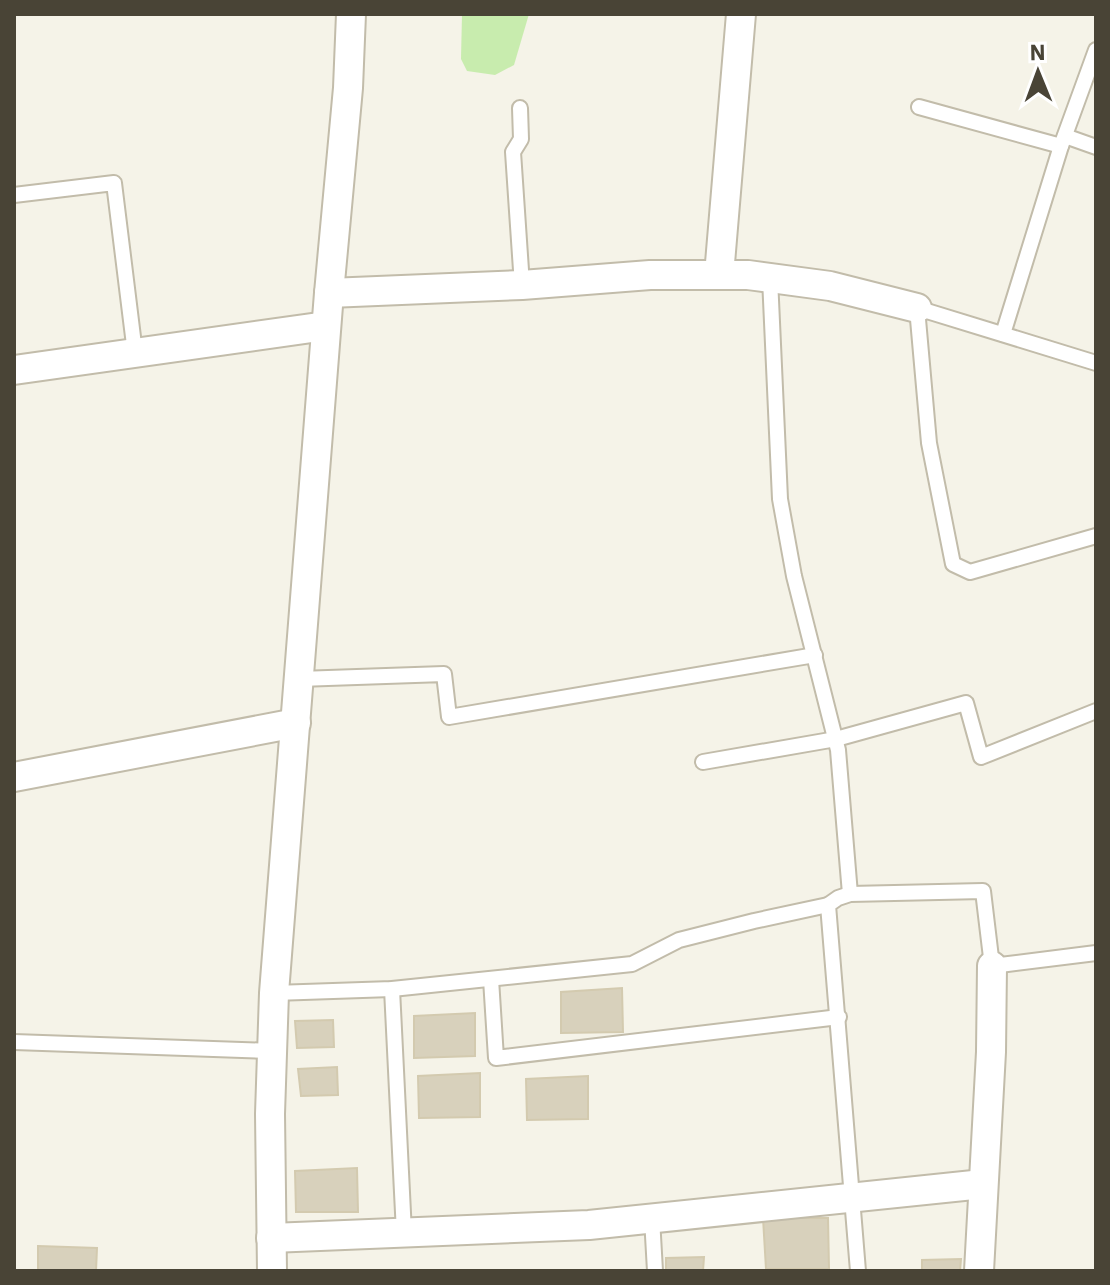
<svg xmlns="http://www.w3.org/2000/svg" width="1110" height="1285" viewBox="0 0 1110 1285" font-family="'IBM Plex Sans',sans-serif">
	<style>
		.green { fill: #c8ecae }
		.building { fill: #d8d1bc; stroke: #d3caaf; stroke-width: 2 }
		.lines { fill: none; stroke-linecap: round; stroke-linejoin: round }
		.service-casing { stroke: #c2bcaa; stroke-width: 18 }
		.minor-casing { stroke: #c2bcaa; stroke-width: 32 }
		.service { stroke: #fff; stroke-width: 14 }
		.minor { stroke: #fff; stroke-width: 28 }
	</style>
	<rect width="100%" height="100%" fill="#f5f3e8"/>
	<path class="green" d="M462 14H529L514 65 495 75 467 71 461 59Z"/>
	<g class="building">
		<path d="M622 988 623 1032 561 1033V992Z"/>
		<path d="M475 1013V1056L414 1058V1016Z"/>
		<path d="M333 1020 334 1047 297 1048 295 1021Z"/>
		<path d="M337 1067 338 1095 301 1096 298 1069Z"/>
		<path d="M480 1073V1117L419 1118 418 1076Z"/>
		<path d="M588 1076V1119L527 1120 526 1079Z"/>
		<path d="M357 1168 358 1212H296L295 1171Z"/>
		<path d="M763 1218H828L829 1269H766Z"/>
		<path d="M38 1246 97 1248 96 1271H38Z"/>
		<path d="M704 1257 703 1271H666V1258Z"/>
		<path d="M961 1259 960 1271H922V1260Z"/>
	</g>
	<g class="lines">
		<g class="service-casing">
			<g id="service">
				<path d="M919 107 1061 146"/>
				<path d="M520 108 521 139 513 152 522 285"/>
				<path d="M1065 136 1096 147"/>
				<path d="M14 195 114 183 135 353"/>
				<path d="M770 278 780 499 794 576 838 750 850 894"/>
				<path d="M1003 334 1061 146 1096 50"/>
				<path d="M1096 363 917 308 929 443 953 564 970 572 1096 536"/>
				<path d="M299 679 444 674 449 717 815 655"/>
				<path d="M703 762 836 739 966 703 981 757 1096 711"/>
				<path d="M491 979 496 1058 839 1017"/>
				<path d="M392 989 404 1233"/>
				<path d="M274 993 392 989 632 964 679 940 754 921 828 905"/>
				<path d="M14 1042 272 1051"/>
				<path d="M652 1218 655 1271"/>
				<path d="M858 1271 828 905 838 898 850 894 983 891 992 966 1096 953"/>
			</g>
		</g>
		<g class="minor-casing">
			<g id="minor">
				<path d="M719 275 741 14"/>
				<path d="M329 293 522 285 650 275H748L830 286 917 308"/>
				<path d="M14 370 326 326"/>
				<path d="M14 777 296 723"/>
				<path d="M271 1238 589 1225 983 1184"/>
				<path d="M272 1271 270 1114 274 993 329 293 348 88 351 14"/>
				<path d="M979 1271 991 1052 992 966"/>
			</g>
		</g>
		<use href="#service" class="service"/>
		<use href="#minor" class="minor"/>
	</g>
	<rect width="1110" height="1285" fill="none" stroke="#494436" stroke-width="32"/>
	<g transform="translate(1038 72) rotate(359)" stroke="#ffffff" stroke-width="6" paint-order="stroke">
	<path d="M0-6L14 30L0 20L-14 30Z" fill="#494436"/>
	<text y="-12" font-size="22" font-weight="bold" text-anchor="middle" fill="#494436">N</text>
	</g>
</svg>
